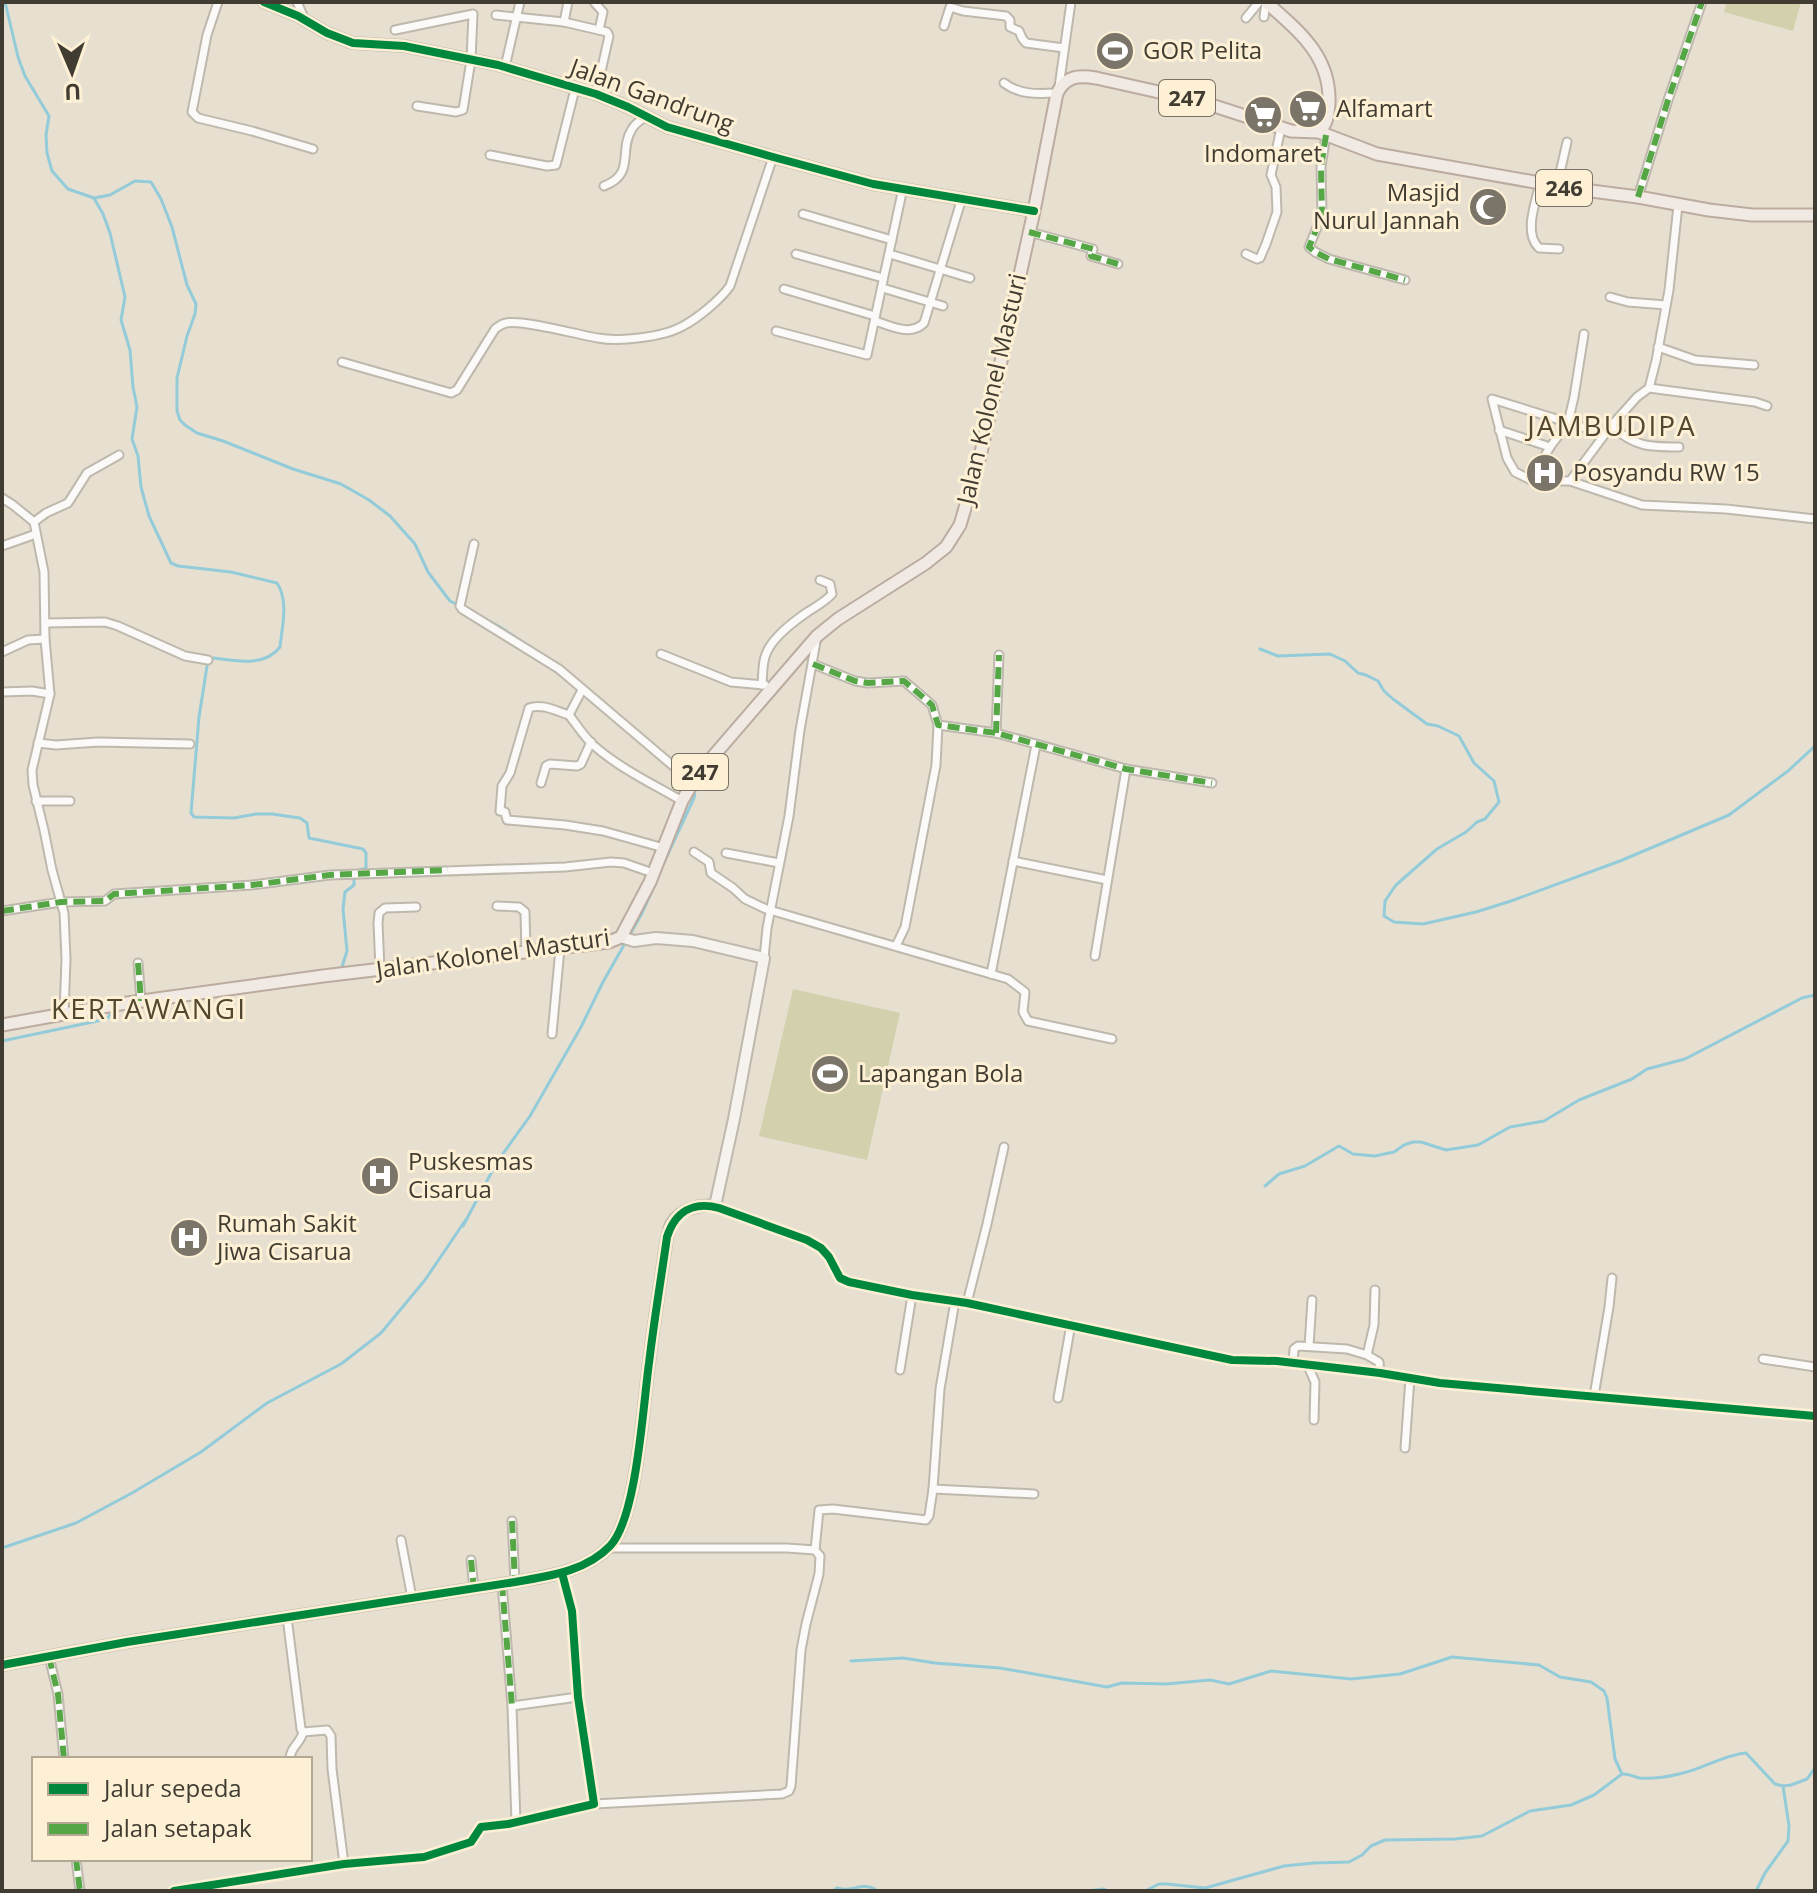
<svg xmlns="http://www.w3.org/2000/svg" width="1817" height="1893" viewBox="0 0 1817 1893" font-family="'Open Sans',sans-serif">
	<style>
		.green { fill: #d2d0ad }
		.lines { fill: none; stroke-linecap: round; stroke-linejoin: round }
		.stream { stroke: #93cbd9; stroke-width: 3 }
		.street-casing { stroke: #beb8ad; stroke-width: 11 }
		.secondary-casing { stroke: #beb8ad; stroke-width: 14 }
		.primary-casing { stroke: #bcaca0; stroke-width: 15 }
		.street { stroke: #fbfaf8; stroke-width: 7 }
		.secondary { stroke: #f6f2ee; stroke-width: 10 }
		.primary { stroke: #f1e9e4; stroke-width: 11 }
		.quiet { stroke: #55a644; stroke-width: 6; stroke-dasharray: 12 6; stroke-linecap: butt }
		.cycleway-casing { stroke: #fdf0d5; stroke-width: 13 }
		.cycleway { stroke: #00873e; stroke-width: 8 }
		.labels { text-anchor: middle; stroke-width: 6; stroke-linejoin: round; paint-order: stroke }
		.shield { fill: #fdf0d5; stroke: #797262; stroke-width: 2 }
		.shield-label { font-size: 22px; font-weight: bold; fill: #413c31 }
		.poi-label { font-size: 24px; fill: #413c31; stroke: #fdf0d5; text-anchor: start }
		.street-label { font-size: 24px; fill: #413c31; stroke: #fdf0d5 }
		.quarter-label { font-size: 28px; letter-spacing: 2px; fill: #524730; stroke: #fdf0d5 }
	</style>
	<rect width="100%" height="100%" fill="#e7e0d1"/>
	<g class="green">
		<path d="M1727 2H1801L1793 31 1724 12Z"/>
		<path d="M793 989 900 1013 867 1160 759 1136Z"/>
	</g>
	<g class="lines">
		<g class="stream">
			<path d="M3 2 6 6 18 57 25 76 49 116 46 135 47 153 52 171 68 189 94 198 103 214 110 233 125 297 121 320 130 350 133 387 137 407 132 439 138 456 141 487 149 516 171 563 178 566 231 572 277 583C289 601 282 627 280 647 265 667 236 661 214 658L208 660 199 717 191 813 194 817 234 818 256 814H272L300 818 307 823 309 838 363 849 366 853V868L357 871"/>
			<path d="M94 198 110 195 135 181 151 182 161 199 172 227 187 285 196 304 195 314 187 336 177 378V411L180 420 185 425 197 433 223 441 293 469 341 484 369 500 390 516 415 544 428 572 450 601 460 606"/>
			<path d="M478 615 500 627 552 661"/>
			<path d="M1260 649 1278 656 1330 654 1345 661 1358 673 1366 675 1378 681 1384 691 1393 699 1427 724 1438 726 1459 736 1474 763 1494 781 1499 802 1485 819 1477 822 1466 832 1437 849 1396 885 1385 901 1384 916 1394 922 1423 924 1476 912 1511 901 1620 861 1729 815 1788 771 1815 746"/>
			<path d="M659 873 694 798 696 784"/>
			<path d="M341 970 347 951 343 909 345 892 354 885V876"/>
			<path d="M2 1041 107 1019 114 1009"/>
			<path d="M1265 1186 1279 1174 1305 1166 1339 1146 1353 1154 1375 1156 1394 1152 1404 1145 1413 1142H1421L1446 1150 1478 1145 1510 1127 1544 1121 1579 1100 1632 1079 1647 1069 1685 1059 1802 998 1815 995"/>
			<path d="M2 1548 76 1523 132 1493 201 1452 267 1403 341 1364 381 1333 425 1280 467 1218 463 1226 497 1162 530 1116 581 1027 603 982 641 915 652 891"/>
			<path d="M851 1661 903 1658 935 1663 1000 1668 1107 1687 1122 1683 1166 1684 1210 1680 1229 1684 1271 1671 1351 1679 1400 1674 1452 1657 1539 1665 1560 1677 1591 1682 1604 1691 1607 1698 1615 1759 1622 1774"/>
			<path d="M833 1891 837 1888C850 1893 862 1882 875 1889V1891"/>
			<path d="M1087 1891 1104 1889 1108 1891"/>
			<path d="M1145 1891 1159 1884H1167L1205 1888 1284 1866 1314 1863 1349 1862 1362 1855 1371 1846 1385 1840 1455 1839 1482 1836 1530 1811 1571 1805 1594 1795 1622 1774C1629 1773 1633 1777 1640 1778 1652 1779 1667 1777 1679 1774 1702 1770 1722 1755 1746 1753L1775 1784 1783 1786 1791 1785 1807 1779 1815 1768"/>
			<path d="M1756 1891 1765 1873 1788 1841 1789 1826 1783 1786"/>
		</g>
		<g class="street-casing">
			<g id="street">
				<path d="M218 2 207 35 192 112 198 118 252 131 313 149"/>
				<path d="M297 2 304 18"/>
				<path d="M594 2 603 12 599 30"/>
				<path d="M496 15 564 22 607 32 609 36 596 94"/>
				<path d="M1264 17 1266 2"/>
				<path d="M1246 18 1259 2"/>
				<path d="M564 22 568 2"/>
				<path d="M944 26 950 7 963 11 1006 16 1010 20V27L1019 31 1022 38 1026 43 1064 48"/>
				<path d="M395 30 473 14 471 60 463 110 456 112 417 106"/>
				<path d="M505 67 520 2"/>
				<path d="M1004 83C1020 95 1037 94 1057 93"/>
				<path d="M1059 87 1071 2"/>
				<path d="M1326 135 1321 167 1322 215 1309 247 1315 252 1329 259 1405 280"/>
				<path d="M490 155 547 166 556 165 575 89"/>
				<path d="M1540 183C1536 202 1523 233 1539 248L1559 249"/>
				<path d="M604 186C636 174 618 151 632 129 635 123 642 119 647 116"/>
				<path d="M1557 186 1567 142"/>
				<path d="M1638 197 1668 100 1702 2"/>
				<path d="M803 214 892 240"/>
				<path d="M1029 232 1093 249 1091 256 1118 264"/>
				<path d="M796 254 883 278"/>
				<path d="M1246 254 1257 259 1260 258 1266 244 1277 212 1276 187 1271 175 1281 128"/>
				<path d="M893 255 970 278"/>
				<path d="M784 289 875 316"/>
				<path d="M886 289 943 306"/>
				<path d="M1610 297 1628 302 1666 305"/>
				<path d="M878 322C893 327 911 336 924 323L962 198"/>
				<path d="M776 331 867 355 903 188"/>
				<path d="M1658 347 1695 360 1754 365"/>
				<path d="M342 362 451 393 457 390 495 329C499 326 501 324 506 323 522 319 578 335 598 338 619 342 664 337 683 326 698 318 720 300 730 286L773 157"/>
				<path d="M1649 388 1755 402 1767 406"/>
				<path d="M1611 426C1636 447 1648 447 1679 447"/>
				<path d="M1499 430 1550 447"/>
				<path d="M1605 434 1492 399 1507 458 1515 472 1531 480 1540 481H1570L1611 426 1637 397 1649 388 1656 361 1669 290 1678 205"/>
				<path d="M1531 480 1550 447 1568 423 1574 397 1584 334"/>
				<path d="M1570 481 1642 505 1726 509 1815 519"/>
				<path d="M2 498 13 505 34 522 44 572 45 639 50 694 32 770 33 785 44 830 52 870 64 913 66 959 64 1014"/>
				<path d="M34 522 46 513 68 503 87 473 119 455"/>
				<path d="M474 544 460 606 462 609 559 669 692 782"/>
				<path d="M2 546 36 534"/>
				<path d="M46 623 105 622 118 626 185 656 208 660"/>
				<path d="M2 652 28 640 45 639"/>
				<path d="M661 654 731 682 765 685"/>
				<path d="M813 664 855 681 868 683 904 681 932 705 938 725 996 733 1126 769 1212 783"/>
				<path d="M762 685C763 675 762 663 766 654 772 638 793 622 806 613 815 607 825 602 832 594L830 584 820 580"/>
				<path d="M582 690 569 715C556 711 542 703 529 708L510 773 502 786 500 811 505 812 507 820 565 825 603 831 664 848"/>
				<path d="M2 692 32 691 50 694"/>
				<path d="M569 715C576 724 583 735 592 744 619 768 651 783 682 801"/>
				<path d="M996 733 999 655"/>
				<path d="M38 743 56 745 98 742 190 744"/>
				<path d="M541 783 546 766 550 764 577 766 581 764 591 742"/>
				<path d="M36 801H70"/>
				<path d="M694 852 709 862 711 873 733 888 745 899 766 909 1008 979 1025 992 1023 1012 1028 1021 1112 1039"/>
				<path d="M726 853 779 863"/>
				<path d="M1013 861 1107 880"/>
				<path d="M497 906 519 907 525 912 526 952"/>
				<path d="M2 911 61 902 105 901 114 894 252 885 330 875 565 867 611 862 624 863 653 873"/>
				<path d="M896 946 905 927 936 765 938 725"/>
				<path d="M1095 956 1126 769"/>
				<path d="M764 958 767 928 789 816 800 730 817 636"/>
				<path d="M138 963 141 1001"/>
				<path d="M380 969 378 923 379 913 385 908 416 907"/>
				<path d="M991 974 1036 745"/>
				<path d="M552 1034 560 949"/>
				<path d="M715 1206 807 1240 821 1248 829 1257 840 1278 849 1282 912 1295 967 1303 1232 1360 1277 1361 1380 1373 1440 1383 1815 1416"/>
				<path d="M955 1301 940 1389 933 1489 1034 1494"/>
				<path d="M967 1303 987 1224 1004 1147"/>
				<path d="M1309 1346 1312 1300"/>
				<path d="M1367 1355 1379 1362 1380 1373"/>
				<path d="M1763 1359 1815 1367"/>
				<path d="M1293 1363 1294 1349 1298 1346 1347 1349 1367 1355 1374 1325 1375 1290"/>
				<path d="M1308 1366 1315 1382 1314 1420"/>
				<path d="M900 1370 912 1295"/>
				<path d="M1594 1396 1609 1307 1612 1278"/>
				<path d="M1058 1398 1071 1324"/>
				<path d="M1405 1448 1410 1378"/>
				<path d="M512 1521 515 1582"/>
				<path d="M401 1540 412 1598"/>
				<path d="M815 1550 819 1510 833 1509 926 1520 929 1516 933 1489"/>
				<path d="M471 1560 474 1589"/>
				<path d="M502 1584 512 1706 516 1822"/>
				<path d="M287 1617 301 1729 303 1732 327 1730 331 1736 332 1769 344 1864"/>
				<path d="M49 1657 58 1694 64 1759"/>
				<path d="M512 1706 578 1697"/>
				<path d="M290 1759C290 1747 301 1743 303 1732"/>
				<path d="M594 1804 782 1794 789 1791 791 1786 801 1650 806 1624 819 1574 820 1556 815 1550 787 1548H609"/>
				<path d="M76 1859 80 1891"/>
				<path d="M174 1891 344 1864 424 1857 471 1842 481 1827 508 1824 594 1804 578 1697 572 1611 562 1573"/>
			</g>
		</g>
		<g class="secondary-casing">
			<g id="secondary">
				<path d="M264 2 298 16 327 33 353 43 404 46 498 65 596 94 628 107 667 127 773 157 873 184 1034 211"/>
				<path d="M2 1665 127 1642 515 1582C548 1576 585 1572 610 1546 637 1518 643 1405 649 1363 654 1321 661 1279 667 1237 669 1232 669 1227 672 1223 680 1209 700 1204 715 1206L734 1119 764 958 693 941 656 938 634 941 621 937"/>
			</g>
		</g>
		<g class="primary-casing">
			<g id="primary">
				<path d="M1266 2C1298 31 1331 55 1329 104 1328 115 1327 124 1319 132"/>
				<path d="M2 1025 120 1004 323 976 609 942 621 937 650 882 682 801 697 775 817 636 838 619 926 563 946 547 960 525 980 457 1034 211 1057 93C1066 76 1078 75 1096 78L1199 101 1291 131 1319 132 1377 154 1568 188 1638 197 1709 210 1752 215H1815"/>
			</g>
		</g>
		<use href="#street" class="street"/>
		<use href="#secondary" class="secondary"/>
		<use href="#primary" class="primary"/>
		<g class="quiet">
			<path d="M1326 135 1321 167 1322 215 1309 247 1315 252 1329 259 1405 280"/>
			<path d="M1638 197 1668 100 1702 2"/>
			<path d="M1029 232 1093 249 1091 256 1118 264"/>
			<path d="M813 664 855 681 868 683 904 681 932 705 938 725 996 733 1126 769 1212 783"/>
			<path d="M996 733 999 655"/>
			<path d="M2 911 61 902 105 901 114 894 252 885 330 875 448 870"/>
			<path d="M138 963 141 1001"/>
			<path d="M512 1521 515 1582"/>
			<path d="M471 1560 474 1589"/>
			<path d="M502 1584 512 1706"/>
			<path d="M49 1657 58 1694 64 1759"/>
			<path d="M76 1859 80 1891"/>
		</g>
		<g class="cycleway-casing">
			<g id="cycleway">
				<path d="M264 2 298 16 327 33 353 43 404 46 498 65 596 94 628 107 667 127 773 157 873 184 1034 211"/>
				<path d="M2 1665 127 1642 515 1582C548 1576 585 1572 610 1546 637 1518 643 1405 649 1363 654 1321 661 1279 667 1237 675 1212 693 1201 719 1208L807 1240 821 1248 829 1257 840 1278 849 1282 912 1295 967 1303 1232 1360 1277 1361 1380 1373 1440 1383 1815 1416"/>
				<path d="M174 1891 344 1864 424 1857 471 1842 481 1827 508 1824 594 1804 578 1697 572 1611 562 1573"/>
			</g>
		</g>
		<use href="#cycleway" class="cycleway"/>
	</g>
	<defs>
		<g id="stadium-disc" transform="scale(2)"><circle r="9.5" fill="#7b7569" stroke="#fdf0d5"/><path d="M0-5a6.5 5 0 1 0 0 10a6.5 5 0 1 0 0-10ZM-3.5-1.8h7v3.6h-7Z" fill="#fff"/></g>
		<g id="supermarket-disc" transform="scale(2)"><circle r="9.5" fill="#7b7569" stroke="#fdf0d5"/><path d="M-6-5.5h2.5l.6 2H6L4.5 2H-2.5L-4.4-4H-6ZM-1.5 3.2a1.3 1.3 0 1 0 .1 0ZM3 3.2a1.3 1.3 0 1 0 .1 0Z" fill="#fff"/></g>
		<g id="mosque-disc" transform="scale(2)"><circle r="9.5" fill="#7b7569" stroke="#fdf0d5"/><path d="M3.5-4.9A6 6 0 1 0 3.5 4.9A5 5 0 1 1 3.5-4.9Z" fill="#fff"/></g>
		<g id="hospital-disc" transform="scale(2)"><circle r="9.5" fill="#7b7569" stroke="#fdf0d5"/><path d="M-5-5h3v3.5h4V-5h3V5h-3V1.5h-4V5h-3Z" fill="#fff"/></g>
	</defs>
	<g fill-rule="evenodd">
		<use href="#stadium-disc" x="1115" y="51"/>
		<use href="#supermarket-disc" x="1308" y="109"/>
		<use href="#supermarket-disc" x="1263" y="115"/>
		<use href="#mosque-disc" x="1488" y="207"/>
		<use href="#hospital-disc" x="1545" y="473"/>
		<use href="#stadium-disc" x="830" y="1074"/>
		<use href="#hospital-disc" x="380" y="1176"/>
		<use href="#hospital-disc" x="189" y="1238"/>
	</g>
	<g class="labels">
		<g class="shield">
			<rect x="1159" y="80" width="56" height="36" rx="6"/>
			<rect x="1536" y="170" width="56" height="36" rx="6"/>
			<rect x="672" y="754" width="56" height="36" rx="6"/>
		</g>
		<g class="shield-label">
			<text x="1187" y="106">247</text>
			<text x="1564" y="196">246</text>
			<text x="700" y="780">247</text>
		</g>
		<g class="poi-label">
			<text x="1143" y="59">GOR Pelita</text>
			<text x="1336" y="117">Alfamart</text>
			<text x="1263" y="162" text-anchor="middle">Indomaret</text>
			<text x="1460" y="201" text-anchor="end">Masjid<tspan x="1460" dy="28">Nurul Jannah</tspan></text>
			<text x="1573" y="481">Posyandu RW 15</text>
			<text x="858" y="1082">Lapangan Bola</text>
			<text x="408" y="1170">Puskesmas<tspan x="408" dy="28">Cisarua</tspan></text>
			<text x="217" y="1232">Rumah Sakit<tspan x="217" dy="28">Jiwa Cisarua</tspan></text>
		</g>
		<g class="street-label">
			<text transform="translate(652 96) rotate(20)" y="8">Jalan Gandrung</text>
			<text transform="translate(992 389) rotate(-77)" y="8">Jalan Kolonel Masturi</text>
			<text transform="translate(493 954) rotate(-8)" y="8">Jalan Kolonel Masturi</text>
		</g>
		<g class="quarter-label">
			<text x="1612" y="436">JAMBUDIPA</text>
			<text x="149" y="1019">KERTAWANGI</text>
		</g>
	</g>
	<rect width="1817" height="1893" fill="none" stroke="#413c31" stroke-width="8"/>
	<rect x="32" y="1757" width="280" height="104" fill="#fdf0d5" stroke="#b2a893" stroke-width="2"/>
	<rect x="48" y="1783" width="40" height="12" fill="#00873e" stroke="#b2a893" stroke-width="2"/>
	<text x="104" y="1797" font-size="24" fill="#413c31">Jalur sepeda</text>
	<rect x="48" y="1823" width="40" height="12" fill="#55a644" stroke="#b2a893" stroke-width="2"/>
	<text x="104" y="1837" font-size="24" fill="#413c31">Jalan setapak</text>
	<g transform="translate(72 72) rotate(178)" stroke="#fdf0d5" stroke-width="6" paint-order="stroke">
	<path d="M0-6L14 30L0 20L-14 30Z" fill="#413c31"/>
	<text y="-12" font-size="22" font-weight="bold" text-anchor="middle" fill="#413c31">U</text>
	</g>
</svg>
